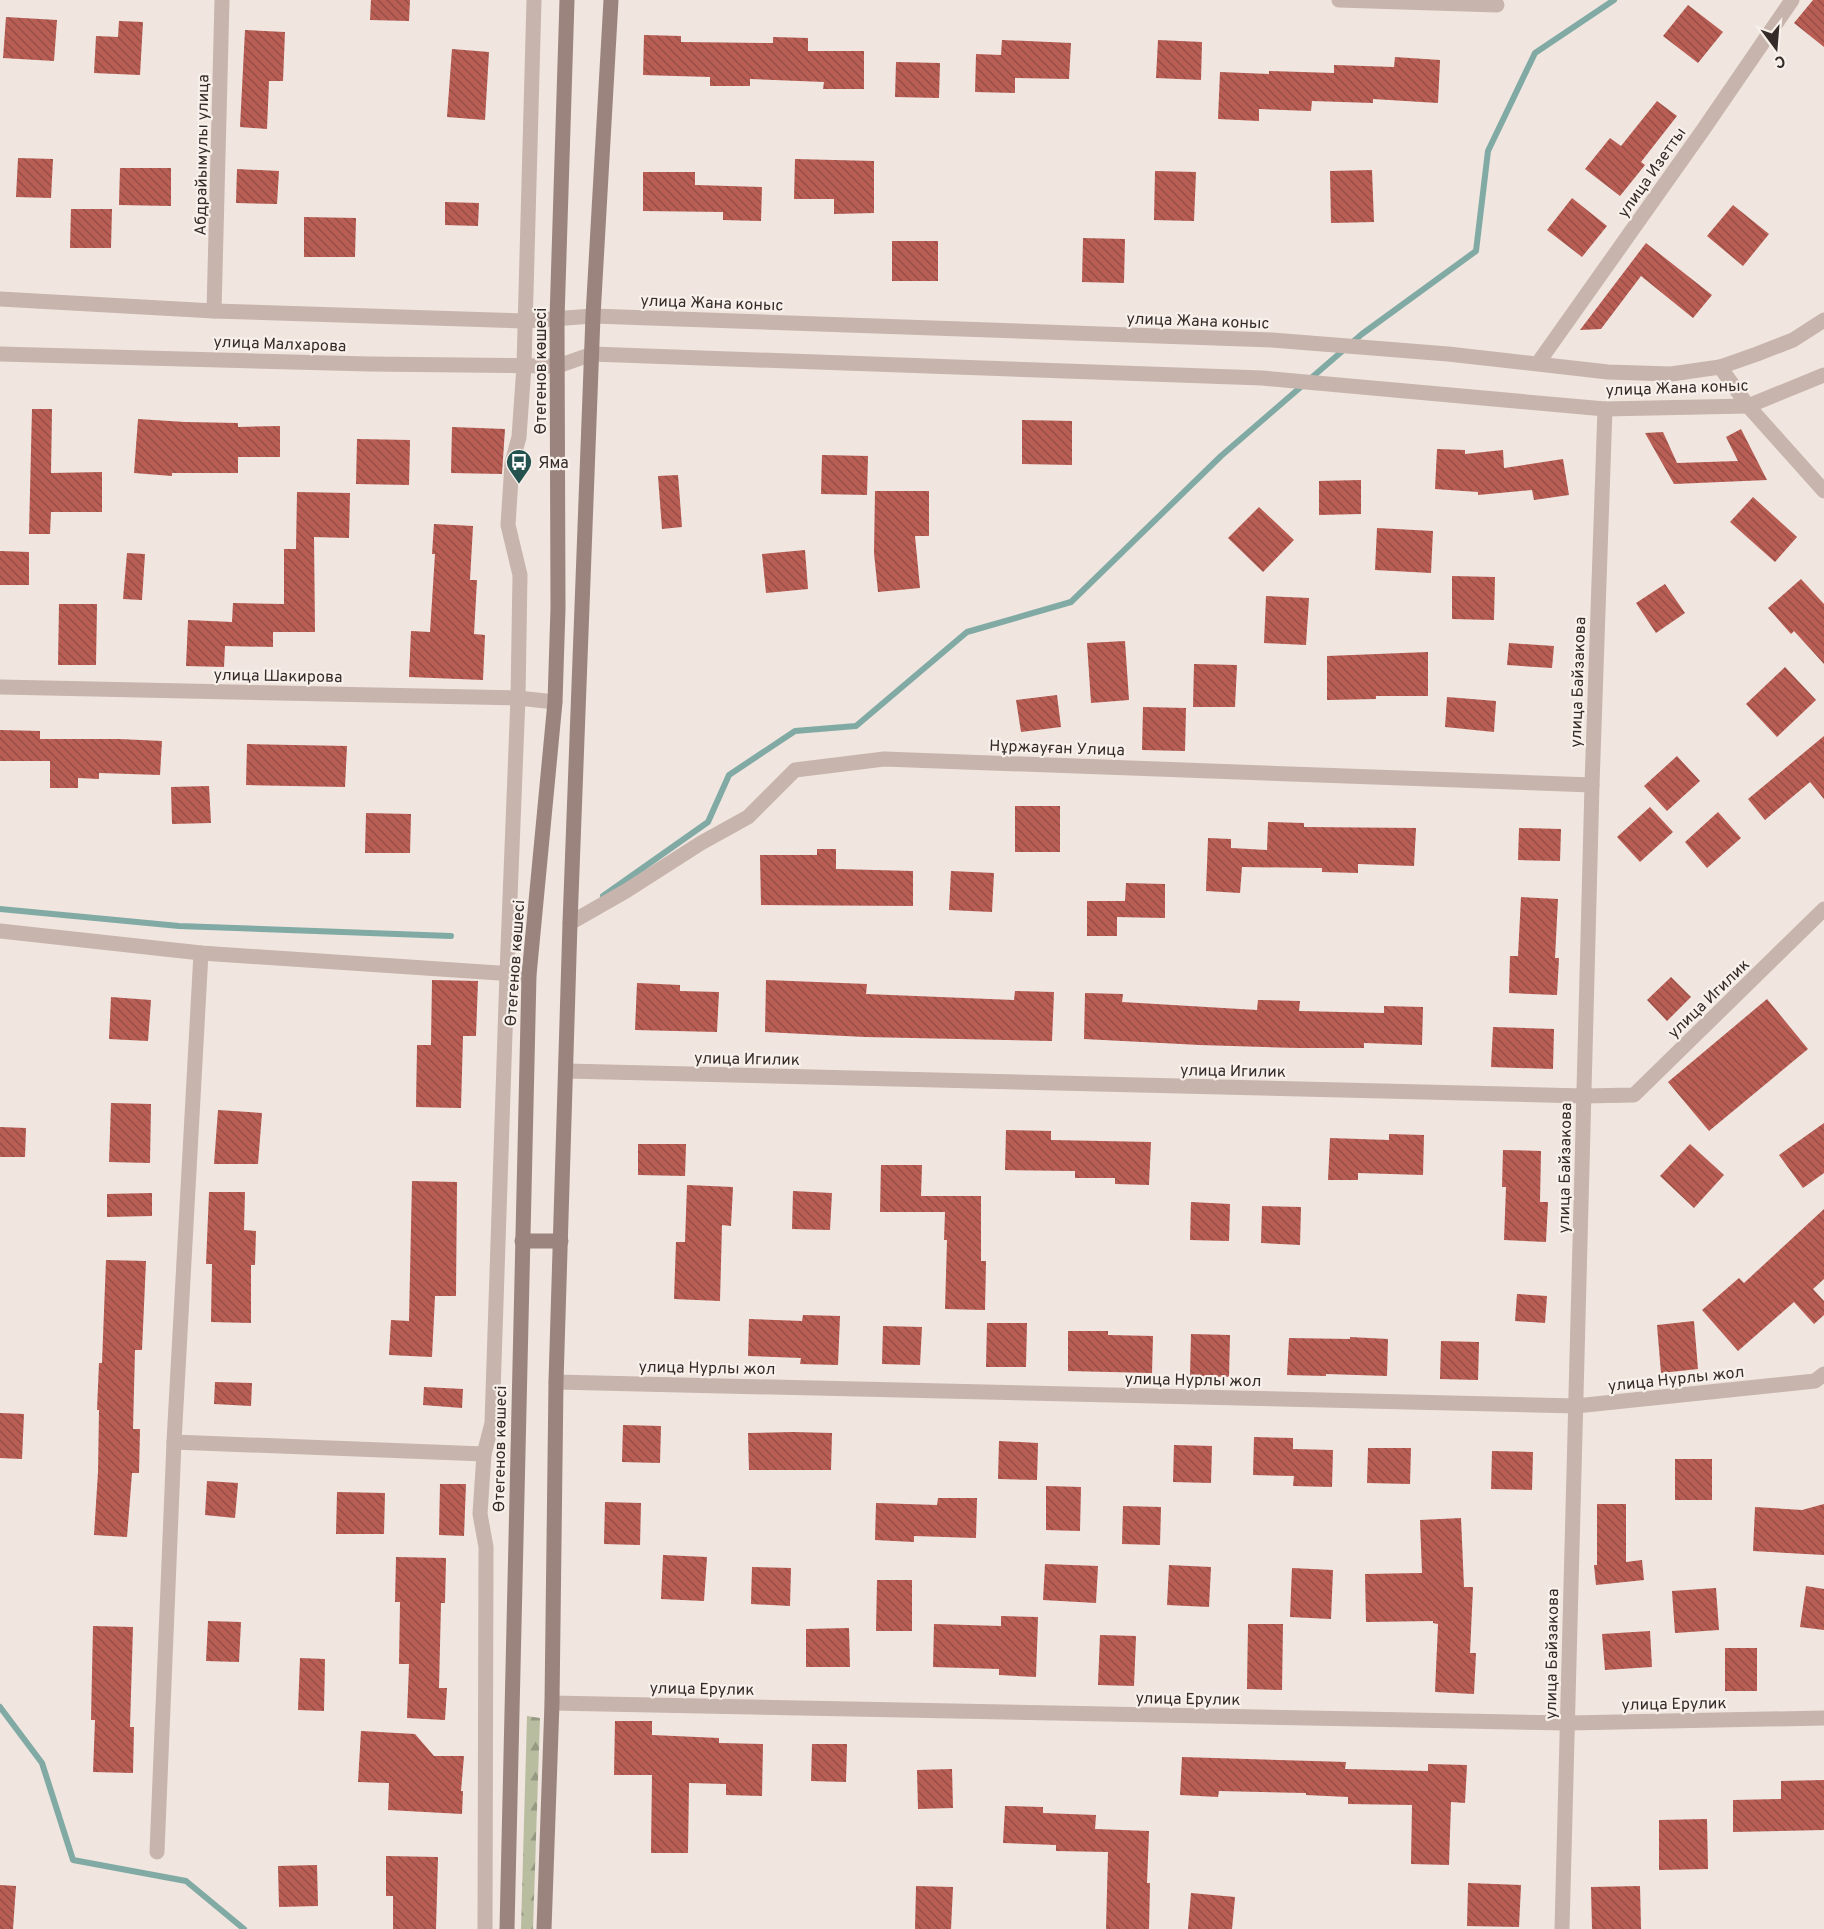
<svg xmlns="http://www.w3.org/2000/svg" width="1824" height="1929" viewBox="0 0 1824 1929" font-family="Overpass,sans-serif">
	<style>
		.forest { fill: url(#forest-firs) }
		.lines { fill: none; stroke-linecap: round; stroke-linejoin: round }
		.stream { stroke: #81aaa5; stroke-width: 6 }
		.building { fill: url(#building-back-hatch) }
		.minor { stroke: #c7b4ac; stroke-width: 15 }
		.secondary { stroke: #9a847d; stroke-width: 15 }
		.labels { text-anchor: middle; stroke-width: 4.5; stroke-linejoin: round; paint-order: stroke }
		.street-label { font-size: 16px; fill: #352c2a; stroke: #f8f0eb }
		.poi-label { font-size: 16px; fill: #352c2a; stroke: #f8f0eb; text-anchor: start }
	</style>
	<defs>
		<pattern id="forest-firs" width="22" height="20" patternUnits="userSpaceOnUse" patternTransform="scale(1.5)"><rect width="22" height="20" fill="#b8bda0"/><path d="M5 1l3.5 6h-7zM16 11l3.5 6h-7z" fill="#969a83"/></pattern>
		<pattern id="building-back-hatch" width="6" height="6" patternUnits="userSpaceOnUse" patternTransform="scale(1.5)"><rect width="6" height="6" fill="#b85e54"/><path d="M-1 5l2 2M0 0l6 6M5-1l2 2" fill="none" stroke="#964e46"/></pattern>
	</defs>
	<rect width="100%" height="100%" fill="#f0e5df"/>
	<path class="forest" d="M527 1716 540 1718 533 1929H521Z"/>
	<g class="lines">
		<g class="stream">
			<path d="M603 896 708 822 729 775 795 731 856 726 967 632 1071 602 1221 456 1362 334 1476 251 1488 151 1535 53 1614 0"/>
			<path d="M0 909 179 926 451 936"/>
			<path d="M0 1707 42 1763 73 1860 186 1881 244 1929"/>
		</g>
	</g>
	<g class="building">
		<path d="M371 0H410L409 21 370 20Z"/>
		<path d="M1813 0H1824V47L1794 23Z"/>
		<path d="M1688 5 1723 32 1698 63 1663 36Z"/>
		<path d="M6 17 57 20 54 61 3 58Z"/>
		<path d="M119 21 143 22 140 75 94 73 96 36 118 37Z"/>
		<path d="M245 30 285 32 283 81H269L267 129 240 127Z"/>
		<path d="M644 35 681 36V42L773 43V37L808 38V51H864V89H823L824 82 750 79V86H710V77L643 75Z"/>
		<path d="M1002 40 1071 43 1069 79 1015 78V93L975 92 976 54 1001 55Z"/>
		<path d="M1158 40 1202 42 1201 80 1156 78Z"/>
		<path d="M452 49 489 52 485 120 447 117Z"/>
		<path d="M1395 57 1440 60 1438 103 1373 99V103L1312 101 1311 111 1259 109V121L1218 119 1220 72 1269 74V71L1334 73V65L1394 67Z"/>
		<path d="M896 62 940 63 939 98 895 97Z"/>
		<path d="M1657 101 1677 116 1641 162 1645 165 1620 196 1585 169 1610 138 1621 146Z"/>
		<path d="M18 158 53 159 51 198 16 197Z"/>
		<path d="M795 159 874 161V213L834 214V199H794Z"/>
		<path d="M120 168H171V206L119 205Z"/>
		<path d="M237 169 279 171 277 204 236 203Z"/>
		<path d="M1372 170 1374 222 1331 223 1330 171Z"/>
		<path d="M1155 171 1196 172 1194 221 1154 220Z"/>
		<path d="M643 172H695V185L762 187 761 221 723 220V212L643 211Z"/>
		<path d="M1572 198 1607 226 1582 257 1547 230Z"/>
		<path d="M445 202 479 203 478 226 445 225Z"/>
		<path d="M1733 205 1769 234 1743 266 1707 236Z"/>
		<path d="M71 209H112L111 248H70Z"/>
		<path d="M304 217 356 218 355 257H304Z"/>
		<path d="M1083 238 1125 239 1124 283 1082 282Z"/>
		<rect x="892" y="241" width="46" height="40"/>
		<path d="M1646 243 1712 295 1693 318 1641 276 1601 329 1580 330Z"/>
		<path d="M32 409H52L51 473 102 472V512H51L50 534H29Z"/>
		<path d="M138 419 185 422 238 423V427L280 426V457H238V473H172V476L134 473Z"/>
		<path d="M1022 420 1072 421V465L1022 464Z"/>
		<path d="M452 427 505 429 502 474 451 473Z"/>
		<path d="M1741 429 1767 480 1674 484 1645 433 1663 432 1677 463 1738 461 1726 437Z"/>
		<path d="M357 439 410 440 409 485 356 484Z"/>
		<path d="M1437 449 1465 450V454L1503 450 1504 468 1563 459 1569 495 1534 500 1532 490 1478 495V492L1435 489Z"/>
		<path d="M822 455 868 456 867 495 821 494Z"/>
		<path d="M678 475 682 527 662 529 658 476Z"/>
		<path d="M1361 480V514L1319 515V481Z"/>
		<path d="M875 491H929V536H915L920 588 878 592 874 553Z"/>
		<path d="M297 492 350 493 349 538 314 537 315 632H273V647L225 646 224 667 186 666 188 620 232 622 233 603 284 604V549H296Z"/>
		<path d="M1753 497 1797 537 1775 562 1730 522Z"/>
		<path d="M1259 507 1294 540 1263 572 1228 538Z"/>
		<path d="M434 524 473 526 470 580H477L474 634 485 635 483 680 409 677 411 631 430 632 435 554H432Z"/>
		<path d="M1377 528 1433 531 1431 573 1375 570Z"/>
		<path d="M805 550 808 589 766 593 762 554Z"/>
		<path d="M0 551 29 552V585H0Z"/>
		<path d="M127 553 145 554 142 600 123 599Z"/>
		<path d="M1452 576 1495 577 1494 620 1452 619Z"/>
		<path d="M1801 579 1824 604V664L1794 631 1791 634 1768 608Z"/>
		<path d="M1665 584 1685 613 1656 633 1636 603Z"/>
		<path d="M1266 596 1309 598 1306 645 1264 643Z"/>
		<path d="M59 604H97L96 665H58Z"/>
		<path d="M1125 641 1129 700 1091 703 1087 643Z"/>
		<path d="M1509 643 1554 646 1552 668 1507 665Z"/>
		<path d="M1428 652V696H1376V699L1327 700V656Z"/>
		<path d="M1194 664 1237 665 1235 707H1193Z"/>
		<path d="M1785 667 1816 700 1777 737 1746 704Z"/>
		<path d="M1057 695 1061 727 1021 732 1016 700Z"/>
		<path d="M1447 697 1496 701 1494 732 1445 727Z"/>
		<path d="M1143 707 1186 708 1185 751 1142 750Z"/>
		<path d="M0 730 40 731V739H119L162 741 160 775 99 773V779L78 778V788H50V761H0Z"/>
		<path d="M1824 736V799L1810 782 1765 820 1748 799Z"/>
		<path d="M247 744 347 746 345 787 246 785Z"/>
		<path d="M1677 756 1700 781 1667 811 1644 786Z"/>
		<path d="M209 786 211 823 172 824 171 787Z"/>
		<rect x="1015" y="806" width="45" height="46"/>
		<path d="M1650 807 1673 832 1640 862 1617 837Z"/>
		<path d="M1718 812 1741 838 1707 868 1685 842Z"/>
		<path d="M366 813 411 814 410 853H365Z"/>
		<path d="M1268 822 1304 823V827L1416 828 1414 866 1358 864V873L1322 872V868L1242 867 1240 893 1206 891 1208 838 1231 839V848L1267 850Z"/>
		<path d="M1519 828 1561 829 1560 861 1518 860Z"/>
		<path d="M817 849H836V869L913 871V906L761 905 760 855H817Z"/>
		<path d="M951 871 994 873 992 912 949 910Z"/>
		<path d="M1126 883 1165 884V918L1117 917V936H1087V901H1125Z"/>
		<path d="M1521 897 1558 899 1555 958H1559L1557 995 1509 993 1510 956H1518Z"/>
		<path d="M1671 977 1691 997 1667 1021 1647 1000Z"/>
		<path d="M432 980 478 981 476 1036H463L461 1108 416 1107 417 1045H431Z"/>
		<path d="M766 980 867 984 866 994 1014 1000 1015 991 1054 992 1052 1041 865 1037 765 1032Z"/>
		<path d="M637 983 680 985V991L719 992 717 1032 635 1030Z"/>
		<path d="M1085 993 1123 994 1122 1002 1257 1010 1258 1000 1300 1001 1299 1011 1384 1013V1006L1423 1007 1422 1045 1364 1043V1048H1298L1200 1045 1084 1039Z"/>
		<path d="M111 997 151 1000 148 1041 109 1039Z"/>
		<path d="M1767 999 1808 1049 1709 1131 1668 1082Z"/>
		<path d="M1493 1027 1554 1029 1553 1069 1491 1067Z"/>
		<path d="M111 1103 151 1104 150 1163 109 1162Z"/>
		<path d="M218 1110 262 1113 258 1164H214Z"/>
		<path d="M1824 1123V1173L1803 1188 1779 1155Z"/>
		<path d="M0 1127 26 1128 25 1157H0Z"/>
		<path d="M1006 1130 1051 1131V1140L1151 1142 1149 1185 1115 1184V1178H1075V1171L1005 1170Z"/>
		<path d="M1389 1134 1424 1135 1423 1175 1358 1173V1180H1328L1330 1138 1389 1140Z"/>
		<path d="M638 1144H686L685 1176 638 1175Z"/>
		<path d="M1690 1144 1724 1175 1694 1208 1660 1176Z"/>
		<path d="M1503 1150 1541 1151 1540 1202H1548L1546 1242 1504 1240 1506 1187H1502Z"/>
		<path d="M881 1165H922L921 1196H981V1261H986L985 1310 945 1309 947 1240H944L945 1212H880Z"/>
		<path d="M412 1181 457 1182 456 1296H435L432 1357 389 1355 391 1320 409 1321Z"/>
		<path d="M687 1185 733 1187 731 1226 722 1225 720 1301 674 1299 676 1242H685Z"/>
		<path d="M793 1191 832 1193 830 1230 792 1229Z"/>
		<path d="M209 1192H245L244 1230 256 1231 255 1265H251V1323L211 1322 212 1264H206Z"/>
		<path d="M152 1193V1216L107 1217V1194Z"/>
		<path d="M1191 1202 1230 1204 1229 1241 1190 1240Z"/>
		<path d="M1262 1206 1301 1207 1300 1245 1261 1243Z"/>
		<path d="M1824 1209V1279L1813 1289 1824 1301V1315L1814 1324 1794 1302 1738 1351 1702 1310 1739 1278 1744 1283Z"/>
		<path d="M106 1260 146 1261 142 1350H135L133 1429H140L139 1473H132L127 1537 94 1535 98 1472 99 1410H97L99 1363H102Z"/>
		<path d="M1517 1294 1547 1296 1545 1323 1515 1321Z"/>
		<path d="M803 1315 840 1316 838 1365 800 1364 801 1358 748 1356 749 1319 802 1321Z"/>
		<path d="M1694 1321 1698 1369 1661 1373 1657 1325Z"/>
		<path d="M987 1323H1027L1026 1367H986Z"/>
		<path d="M883 1326 922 1327 920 1365 882 1364Z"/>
		<path d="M1068 1331H1108V1335L1153 1336 1152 1373 1068 1371Z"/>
		<path d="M1191 1334 1230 1335 1229 1377 1190 1376Z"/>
		<path d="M1350 1337 1388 1339 1387 1376 1326 1374V1376L1287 1375 1289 1338 1350 1339Z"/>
		<path d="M1441 1341 1479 1342 1478 1380 1440 1379Z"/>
		<path d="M215 1382 252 1383 251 1406 214 1404Z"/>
		<path d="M424 1387 463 1389 462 1408 423 1405Z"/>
		<path d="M0 1413 24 1414 22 1459 0 1458Z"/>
		<path d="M623 1425 661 1426 660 1463 622 1462Z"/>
		<path d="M793 1432 832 1433 831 1470H749L748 1433Z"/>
		<path d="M1254 1437 1293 1438V1449L1333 1450 1332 1487 1293 1486 1294 1476 1253 1475Z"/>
		<path d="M999 1441 1038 1443 1037 1480 998 1479Z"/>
		<path d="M1174 1445 1212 1446 1211 1483 1173 1482Z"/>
		<path d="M1368 1448H1411L1410 1484 1367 1483Z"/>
		<path d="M1492 1451 1533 1452 1532 1490 1491 1489Z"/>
		<rect x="1675" y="1459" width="37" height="41"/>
		<path d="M207 1481 238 1483 235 1518 205 1515Z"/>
		<path d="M440 1484H466L464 1536 439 1535Z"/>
		<path d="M1046 1486 1081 1487 1080 1531 1046 1530Z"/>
		<path d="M337 1492 385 1493 384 1534H336Z"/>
		<path d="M938 1498H977L976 1538 914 1536V1542L875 1540 876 1503 937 1505Z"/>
		<path d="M605 1502 641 1503 640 1545 604 1544Z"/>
		<path d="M1597 1504H1626V1562L1642 1560 1644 1580 1596 1585 1594 1565H1597Z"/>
		<path d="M1824 1504V1555L1753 1551 1755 1507 1802 1510Z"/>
		<path d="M1123 1506 1161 1507 1160 1545 1122 1544Z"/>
		<path d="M1461 1518 1464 1587H1473L1470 1653H1476L1474 1694 1435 1692 1438 1624 1433 1623V1621L1366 1622 1365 1574 1422 1573 1420 1520Z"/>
		<path d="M663 1555 707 1557 704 1601 661 1599Z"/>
		<path d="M396 1557 446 1558 445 1603H441L439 1688H447L445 1720 407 1718 409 1664H399L400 1602H395Z"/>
		<path d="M1045 1564 1098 1566 1096 1603 1043 1600Z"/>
		<path d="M1169 1565 1211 1567 1209 1607 1167 1605Z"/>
		<path d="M752 1567 791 1568 790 1606 751 1604Z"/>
		<path d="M1292 1568 1333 1570 1331 1619 1290 1617Z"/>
		<path d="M877 1580H912V1631H876Z"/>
		<path d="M1806 1586 1824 1589V1630L1800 1627Z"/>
		<path d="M1716 1588 1719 1630 1675 1633 1672 1591Z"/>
		<path d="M1001 1616 1038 1617 1036 1677 999 1675V1669L933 1667 934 1624 1001 1626Z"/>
		<path d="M208 1621 241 1622 239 1662 206 1661Z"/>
		<path d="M1248 1624H1283L1282 1690 1247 1689Z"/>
		<path d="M93 1626 133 1627 130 1727H134L133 1773 93 1772 95 1720H91Z"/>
		<path d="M849 1628 850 1667H806V1629Z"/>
		<path d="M1650 1631 1652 1667 1605 1670 1602 1634Z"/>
		<path d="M1100 1635 1136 1636 1134 1686 1098 1685Z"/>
		<rect x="1725" y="1648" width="32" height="43"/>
		<path d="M300 1658 325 1659 324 1711 298 1710Z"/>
		<path d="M615 1721H652V1735L719 1738V1743L763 1744 762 1796 726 1795V1784L689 1783 688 1853H651L652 1775H614Z"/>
		<path d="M361 1731 415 1734 434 1756H464L461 1791H463L462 1814 388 1810 389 1783 358 1782Z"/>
		<path d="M812 1744H847L846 1782 811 1781Z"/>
		<path d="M1182 1757 1346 1762 1345 1769 1428 1771V1764L1467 1765 1465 1803 1451 1802 1449 1865 1411 1864 1412 1805 1348 1804V1797L1306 1795V1793L1219 1791 1218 1797 1180 1795Z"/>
		<path d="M952 1769 953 1808 918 1809 917 1770Z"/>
		<path d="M1824 1780V1830L1733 1832V1800L1781 1799V1781Z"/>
		<path d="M1005 1806 1043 1807V1813L1096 1815 1095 1829 1149 1831 1147 1883H1150L1149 1929H1106L1108 1852 1056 1851V1845L1003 1843Z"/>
		<path d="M1707 1819 1708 1869 1659 1870V1820Z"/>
		<path d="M386 1856 438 1857 436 1929H393V1896H386Z"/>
		<path d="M317 1865 318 1906 279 1907 278 1866Z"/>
		<path d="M1468 1883 1521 1885 1519 1927 1467 1926Z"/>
		<path d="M0 1885 16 1886 13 1929H0Z"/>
		<path d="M916 1886 953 1887 951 1929H915Z"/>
		<path d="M1640 1886 1641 1929H1592L1591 1887Z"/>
		<path d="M1191 1893 1235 1897 1232 1929H1188Z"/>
	</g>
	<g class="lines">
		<g class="minor">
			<path d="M1339 0 1497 5"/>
			<path d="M0 299 214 311 525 321 593 316 1272 340 1448 354 1608 372 1671 374 1720 367 1757 354 1793 340 1824 320"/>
			<path d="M214 311 222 0"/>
			<path d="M0 354 369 364 558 366 592 354 1262 378 1605 409 1748 406 1824 375"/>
			<path d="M1538 363 1703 130 1792 0"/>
			<path d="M1720 367 1748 406 1824 491"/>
			<path d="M0 687 518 698 555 702"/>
			<path d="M570 923 626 891 701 843 748 817 795 770 884 759 1592 785"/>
			<path d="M0 931 201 953 529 975"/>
			<path d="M566 1071 1584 1096 1634 1095 1824 909"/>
			<path d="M556 1382 1576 1406 1815 1381 1824 1374"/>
			<path d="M174 1442 484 1454"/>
			<path d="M552 1703 1568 1723 1824 1718"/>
			<path d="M157 1852 174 1442 201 953"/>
			<path d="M485 1929 486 1547 480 1514 484 1454 492 1423 507 973 518 698 520 575 508 525 512 463 519 437 524 366 534 0"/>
			<path d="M1562 1929 1592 785 1605 409"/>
		</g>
		<g class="secondary">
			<path d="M522 1241H561"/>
			<path d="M507 1929 529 975 555 702 558 608 557 319 567 0"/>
			<path d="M544 1929 552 1703 556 1382 570 923 593 316 611 0"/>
		</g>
	</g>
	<defs>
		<g id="bus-pin" transform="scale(1.35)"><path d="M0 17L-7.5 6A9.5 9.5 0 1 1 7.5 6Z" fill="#24524f" stroke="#f8f0eb"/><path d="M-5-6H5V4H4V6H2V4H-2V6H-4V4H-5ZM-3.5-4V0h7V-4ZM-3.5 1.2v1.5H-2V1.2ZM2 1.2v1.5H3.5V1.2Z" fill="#fff"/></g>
	</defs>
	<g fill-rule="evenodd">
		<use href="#bus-pin" x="519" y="462"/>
	</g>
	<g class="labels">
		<g class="street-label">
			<text transform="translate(201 155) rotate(-89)" y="6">Абдрайымулы улица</text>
			<text transform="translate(1651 172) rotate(-55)" y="6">улица Изетты</text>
			<text transform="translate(712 302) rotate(2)" y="6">улица Жана коныс</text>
			<text transform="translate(1198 320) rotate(2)" y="6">улица Жана коныс</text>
			<text transform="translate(280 343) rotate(2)" y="6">улица Малхарова</text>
			<text transform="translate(540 371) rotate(-90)" y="6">Өтегенов көшесі</text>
			<text transform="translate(1677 387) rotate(-2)" y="6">улица Жана коныс</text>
			<text transform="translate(278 675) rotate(1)" y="6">улица Шакирова</text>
			<text transform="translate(1577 682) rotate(-88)" y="6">улица Байзакова</text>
			<text transform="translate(1057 747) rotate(2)" y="6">Нұржауған Улица</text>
			<text transform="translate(514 963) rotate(-86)" y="6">Өтегенов көшесі</text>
			<text transform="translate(1708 998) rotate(-44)" y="6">улица Игилик</text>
			<text transform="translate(747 1058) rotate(1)" y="6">улица Игилик</text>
			<text transform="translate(1233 1070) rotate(1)" y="6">улица Игилик</text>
			<text transform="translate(1564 1168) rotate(-89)" y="6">улица Байзакова</text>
			<text transform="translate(707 1367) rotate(1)" y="6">улица Нурлы жол</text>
			<text transform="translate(1676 1378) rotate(-6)" y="6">улица Нурлы жол</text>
			<text transform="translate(1193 1379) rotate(1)" y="6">улица Нурлы жол</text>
			<text transform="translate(499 1449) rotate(-89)" y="6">Өтегенов көшесі</text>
			<text transform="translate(1551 1654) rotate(-89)" y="6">улица Байзакова</text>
			<text transform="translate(702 1688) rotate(1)" y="6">улица Ерулик</text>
			<text transform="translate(1188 1698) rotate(1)" y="6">улица Ерулик</text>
			<text transform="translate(1674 1703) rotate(-1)" y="6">улица Ерулик</text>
		</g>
		<g class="poi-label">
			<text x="538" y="468">Яма</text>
		</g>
	</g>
	<g transform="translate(1776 48) rotate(164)" stroke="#f8f0eb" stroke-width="4.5" paint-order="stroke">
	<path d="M0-4.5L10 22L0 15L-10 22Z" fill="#352c2a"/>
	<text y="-9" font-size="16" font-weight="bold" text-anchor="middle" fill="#352c2a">С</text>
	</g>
</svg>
